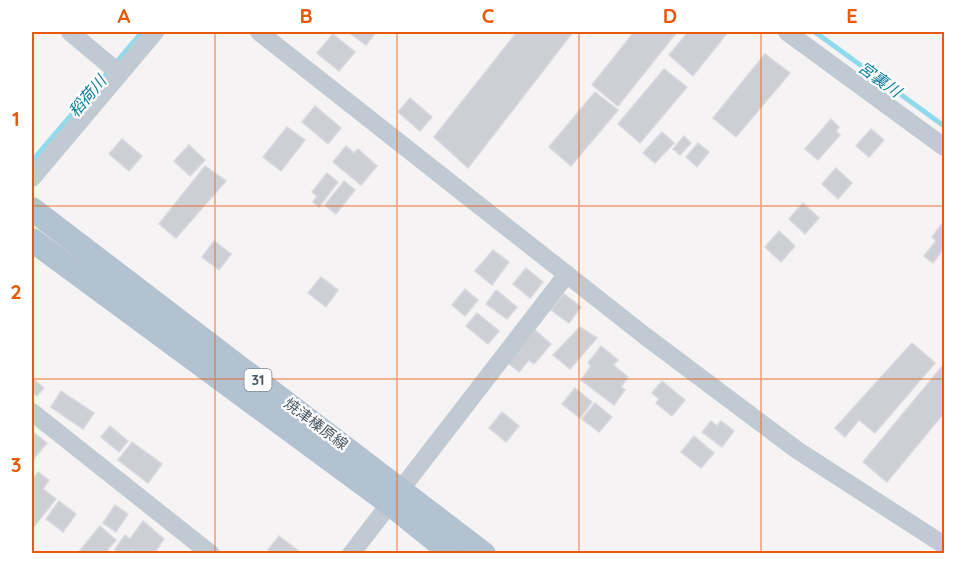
<svg xmlns="http://www.w3.org/2000/svg" width="976" height="585" viewBox="0 0 976 585" font-family="Quicksand,'Noto Sans JP',sans-serif">
	<style>
		.lines { fill: none; stroke-linecap: round; stroke-linejoin: round }
		.stream { stroke: #90daee; stroke-width: 5 }
		.building { fill: #cdcfd5; stroke: #d7d9de; stroke-width: 1.5 }
		.minor { stroke: #c1cad2; stroke-width: 18 }
		.major { stroke: #b3c2d1; stroke-width: 24 }
		.grid { fill: none; stroke: #e8590c; stroke-width: 1.5; stroke-opacity: 0.55 }
		.labels { text-anchor: middle; stroke-width: 4.5; stroke-linejoin: round; paint-order: stroke }
		.shield { fill: #fff; stroke: #808990; stroke-width: 1.5 }
		.shield-label { font-size: 14px; font-weight: bold; fill: #4a5661 }
		.street-label { font-size: 15px; fill: #4a5661; stroke: #fff }
		.water-label { font-size: 16px; font-style: italic; fill: #0c7c9b; stroke: #fff }
		.neatline { fill: none; stroke: #e8590c; stroke-width: 2 }
		.grid-label { font-size: 20px; text-anchor: middle; font-weight: bold; fill: #e8590c }
	</style>
	<rect width="100%" height="100%" fill="#f5f3f3"/>
	<g class="lines">
		<g class="stream">
			<path d="M815 32 944 126"/>
			<path d="M32 161 142 32"/>
		</g>
	</g>
	<g class="building">
		<path d="M348 32H376L366 45Z"/>
		<path d="M517 32H573L468 168 434 137Z"/>
		<path d="M634 32H677L618 106 592 85Z"/>
		<path d="M688 32H728L693 76 669 55Z"/>
		<path d="M333 34 355 52 339 71 317 53Z"/>
		<path d="M765 54 790 73 736 137 713 118Z"/>
		<path d="M664 69 687 87 640 143 618 124Z"/>
		<path d="M595 92 618 110 571 166 549 147Z"/>
		<path d="M410 98 432 117 420 131 398 112Z"/>
		<path d="M315 106 341 128 328 144 302 122Z"/>
		<path d="M831 119 839 127 836 131 840 135 818 160 805 149Z"/>
		<path d="M287 127 305 140 281 171 263 157Z"/>
		<path d="M871 129 884 140 869 157 856 146Z"/>
		<path d="M662 132 674 143 655 163 643 153Z"/>
		<path d="M684 136 691 143 680 155 673 149Z"/>
		<path d="M122 139 142 156 129 171 109 154Z"/>
		<path d="M698 143 709 152 697 167 686 157Z"/>
		<path d="M189 145 205 160 190 176 174 161Z"/>
		<path d="M346 146 354 153 358 149 377 166 361 185 333 162Z"/>
		<path d="M205 166 226 181 176 238 159 224Z"/>
		<path d="M836 168 852 183 838 199 822 184Z"/>
		<path d="M327 173 338 182 319 207 313 202 317 196 312 192Z"/>
		<path d="M344 181 355 190 336 214 325 205Z"/>
		<path d="M803 203 819 218 805 234 789 219Z"/>
		<path d="M944 221V248L933 263 924 256 936 241 932 237Z"/>
		<path d="M779 231 795 246 781 262 765 247Z"/>
		<path d="M214 241 231 254 219 270 202 257Z"/>
		<path d="M493 250 509 262 492 285 475 271Z"/>
		<path d="M526 268 543 282 530 298 513 284Z"/>
		<path d="M321 277 338 290 326 307 308 293Z"/>
		<path d="M465 289 478 300 465 316 452 305Z"/>
		<path d="M496 290 517 307 507 319 486 304Z"/>
		<path d="M564 294 581 307 569 323 551 310Z"/>
		<path d="M477 313 499 331 488 344 466 326Z"/>
		<path d="M580 327 597 338 570 369 553 355Z"/>
		<path d="M535 330 551 344 534 364 529 360 519 372 507 362Z"/>
		<path d="M912 343 935 363 875 433 859 420 845 437 835 428Z"/>
		<path d="M601 346 618 360 613 365 628 377 621 387 625 390 614 405 581 380 591 366 588 363Z"/>
		<path d="M944 364V413L887 482 863 462Z"/>
		<path d="M32 378 44 388 37 396 32 392Z"/>
		<path d="M662 381 685 400 672 416 656 403 659 399 652 393Z"/>
		<path d="M575 388 592 402 580 418 562 404Z"/>
		<path d="M61 391 94 413 83 429 51 407Z"/>
		<path d="M595 403 612 417 599 432 582 419Z"/>
		<path d="M502 412 519 426 506 442 489 428Z"/>
		<path d="M711 421 717 426 721 421 734 431 722 447 702 432Z"/>
		<path d="M110 426 128 441 119 452 101 437Z"/>
		<path d="M32 431 47 443 32 461Z"/>
		<path d="M694 436 714 453 701 468 681 452Z"/>
		<path d="M132 442 162 464 148 483 118 460Z"/>
		<path d="M38 472 49 480 43 489 56 499 32 529V480Z"/>
		<path d="M59 501 76 514 63 532 46 519Z"/>
		<path d="M115 505 128 514 116 532 103 523Z"/>
		<path d="M143 521 164 539 154 554H136L132 550 129 554H121L115 549 125 535 130 539Z"/>
		<path d="M100 526 116 540 104 554H77Z"/>
		<path d="M279 536 300 552 299 554H272L268 550Z"/>
	</g>
	<g class="lines">
		<g class="minor">
			<path d="M70 32 119 73"/>
			<path d="M259 32 645 336 797 450 944 545"/>
			<path d="M787 32 944 147"/>
			<path d="M32 178 155 32"/>
			<path d="M32 412 211 554"/>
			<path d="M351 554 567 274"/>
		</g>
		<g class="major">
			<path d="M32 209 484 554"/>
			<path d="M32 240 389 503 452 554"/>
		</g>
	</g>
	<path class="grid" d="M215 32V554M397 32V554M579 32V554M761 32V554M32 206H944M32 379H944"/>
	<g class="labels">
		<rect class="shield" x="244.5" y="369" width="27" height="22" rx="4.5"/>
		<g class="shield-label">
			<text x="258" y="385">31</text>
		</g>
		<g class="street-label">
			<text transform="translate(316 424) rotate(37)" y="5">焼津榛原線</text>
		</g>
		<g class="water-label">
			<text transform="translate(880 79) rotate(36)" y="6">宮裏川</text>
			<text transform="translate(87 96) rotate(-50)" y="6">稻荷川</text>
		</g>
	</g>
	<rect width="976" height="585" fill="none" stroke="#ffffff" stroke-width="66"/>
	<rect x="33" y="33" width="910" height="519" class="neatline"/>
	<g class="grid-label">
		<text x="124" y="23">A</text>
		<text x="306" y="23">B</text>
		<text x="488" y="23">C</text>
		<text x="670" y="23">D</text>
		<text x="852" y="23">E</text>
		<text x="16" y="126">1</text>
		<text x="16" y="299">2</text>
		<text x="16" y="472">3</text>
	</g>
</svg>
